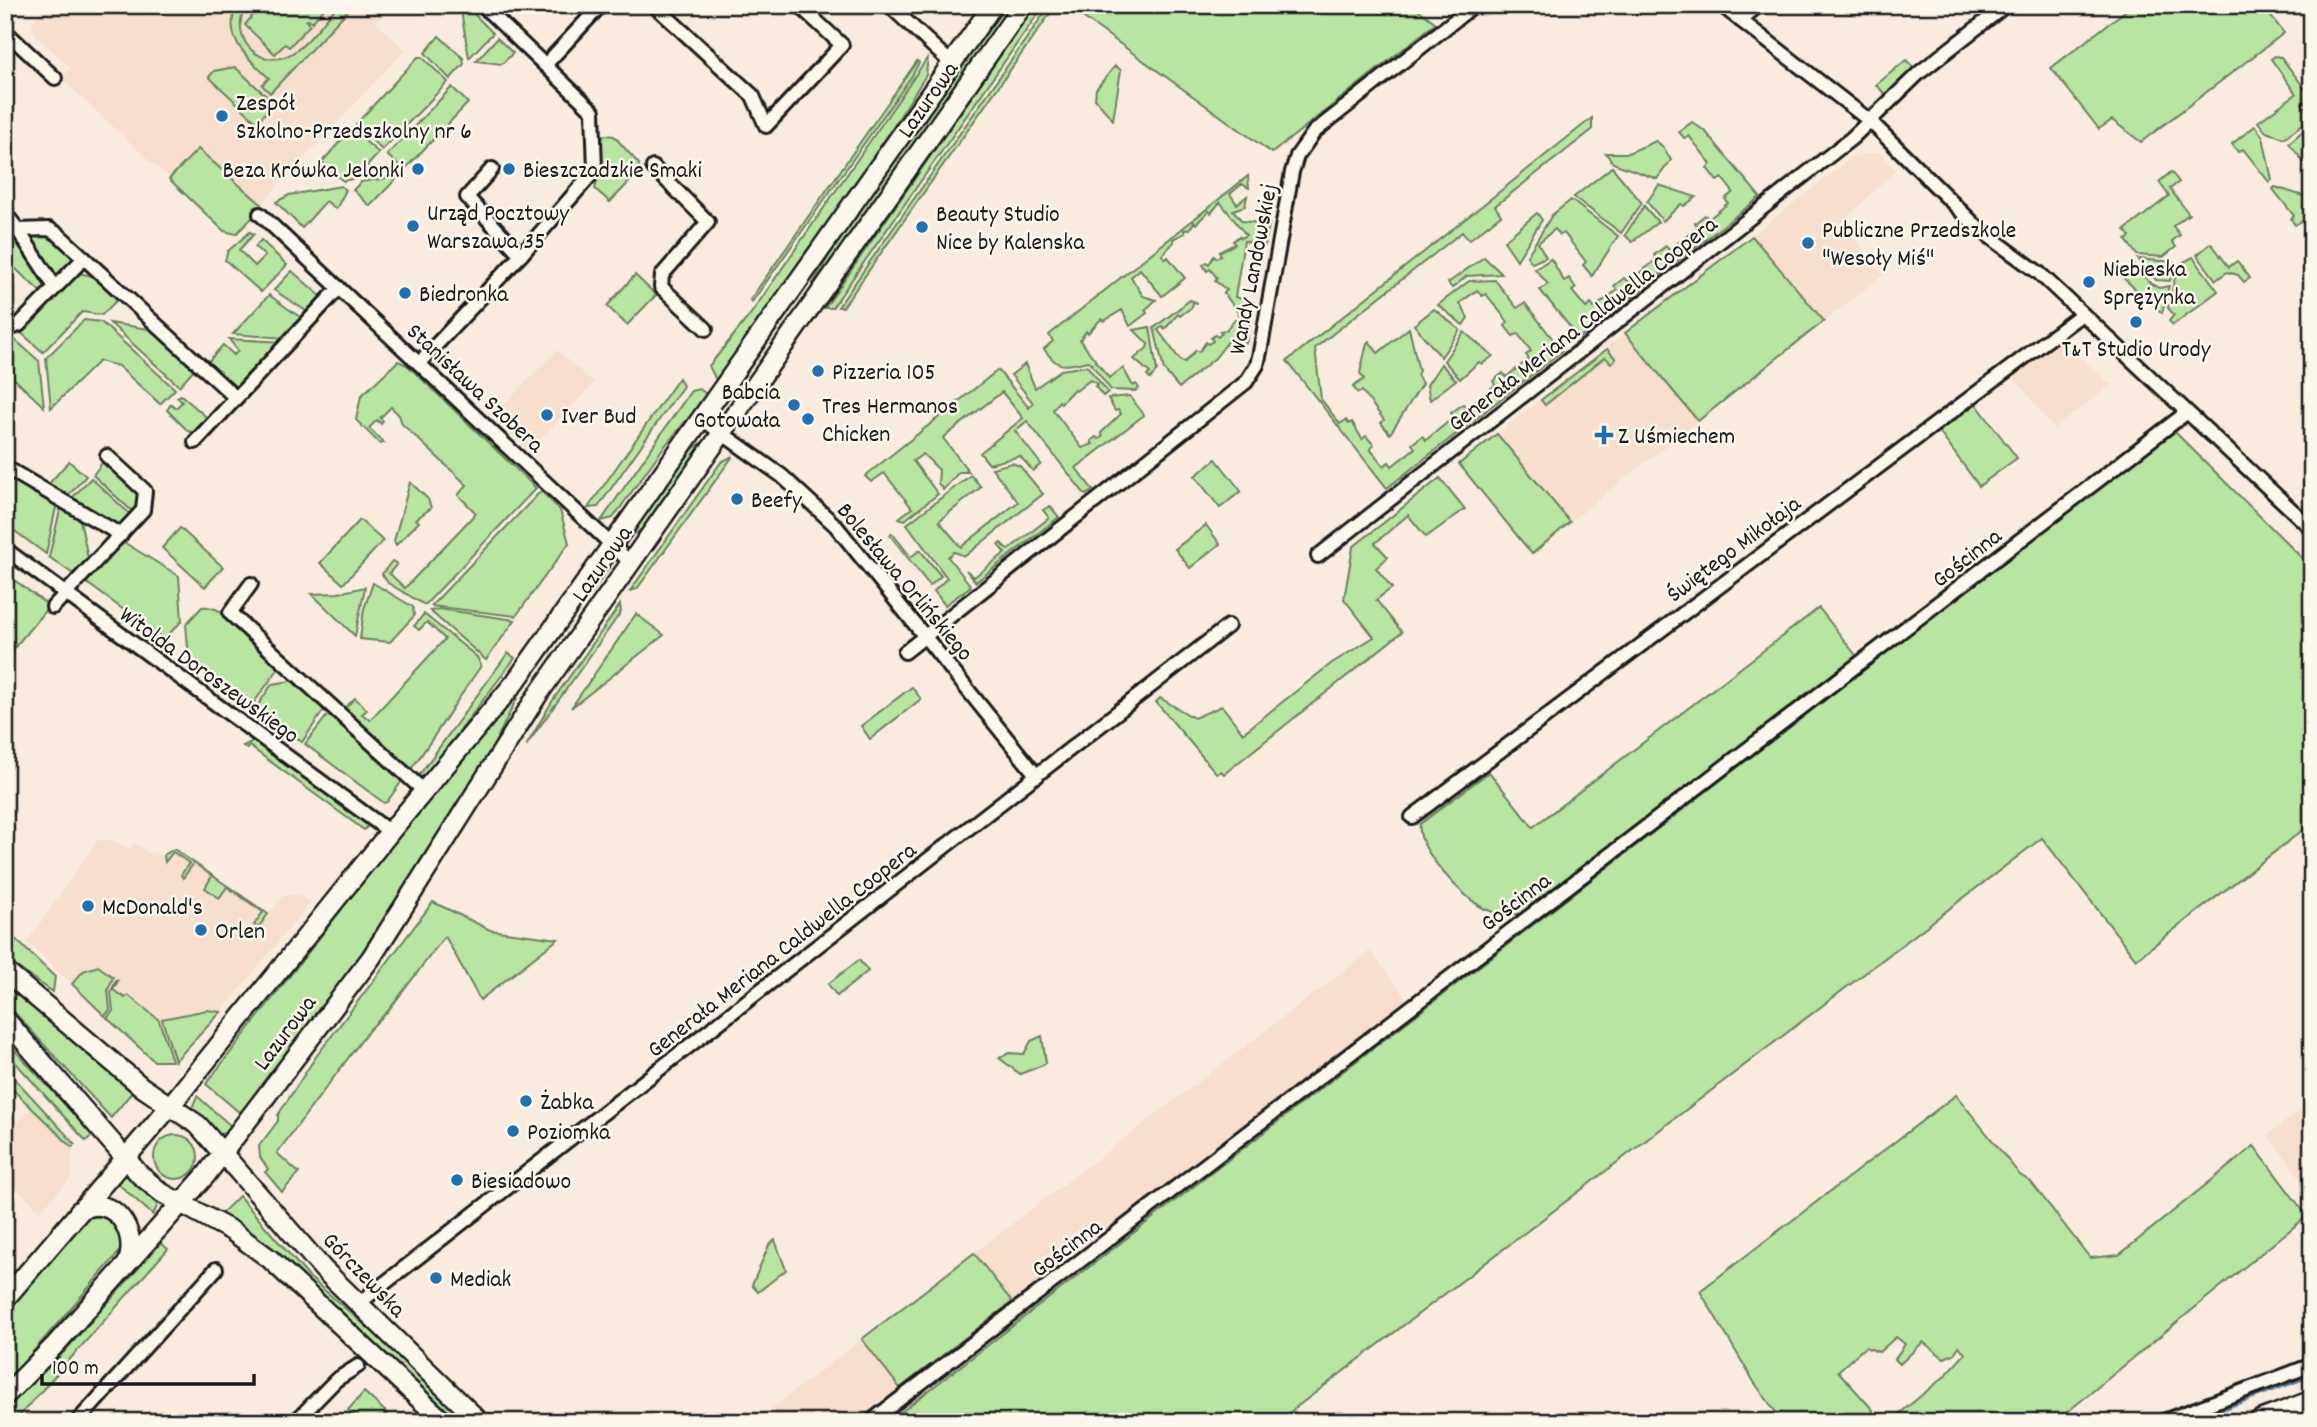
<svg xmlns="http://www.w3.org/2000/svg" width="2317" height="1427" viewBox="0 0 2317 1427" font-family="Dekko,sans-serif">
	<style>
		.built { fill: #f7decd }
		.green { fill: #b9e5a3; stroke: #6a8060; stroke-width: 2 }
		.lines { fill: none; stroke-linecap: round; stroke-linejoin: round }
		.stream { stroke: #5d7f96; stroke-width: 4.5 }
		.minor-casing { stroke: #1c1c1c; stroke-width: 18 }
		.secondary-casing { stroke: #1c1c1c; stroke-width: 23 }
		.motorway-casing { stroke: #1c1c1c; stroke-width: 28 }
		.minor { stroke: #fbf7ec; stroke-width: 12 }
		.secondary { stroke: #fbf7ec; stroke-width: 18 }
		.motorway { stroke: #fbf7ec; stroke-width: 23 }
		.poi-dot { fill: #1f6fb2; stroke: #fbf7ec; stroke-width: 2.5 }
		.labels { text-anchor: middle; stroke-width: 5; stroke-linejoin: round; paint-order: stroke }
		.street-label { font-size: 24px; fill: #1c1c1c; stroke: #fbf7ec }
		.poi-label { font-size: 24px; fill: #1c1c1c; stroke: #fbf7ec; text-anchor: start }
	</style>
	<rect width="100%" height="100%" fill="#f9ecde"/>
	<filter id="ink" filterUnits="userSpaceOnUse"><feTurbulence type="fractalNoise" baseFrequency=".0143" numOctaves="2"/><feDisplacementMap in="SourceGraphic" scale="14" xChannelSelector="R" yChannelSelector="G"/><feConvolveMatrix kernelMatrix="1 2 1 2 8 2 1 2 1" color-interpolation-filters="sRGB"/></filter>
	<g filter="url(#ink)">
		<g class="built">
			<path d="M45 5H392L376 23 405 50 261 204 200 149 170 177 151 162 65 82 64 76 71 68 37 37 31 25Z"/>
			<path d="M1880 152 1896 170 1842 222 1883 275 1824 321 1752 236 1854 156Z"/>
			<path d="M1625 333 1698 421 1570 522 1497 434Z"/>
			<path d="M2050 343 2066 344 2111 385 2054 429 2011 373Z"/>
			<path d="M557 350 594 383 529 451 497 421 495 414Z"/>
			<path d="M98 840H110L130 849 135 843 148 853 164 855 174 849 268 914 283 896 295 894 311 902 216 1018 175 1061 162 1060 159 1063 146 1055 27 942Z"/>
			<path d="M1370 951 1408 1001 1012 1302 974 1253Z"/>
			<path d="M2312 1101V1193L2268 1135Z"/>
			<path d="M32 1107 72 1147V1177L40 1211 5 1177V1135Z"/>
			<path d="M862 1339 900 1388 857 1422H754Z"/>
		</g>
		<g class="green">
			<path d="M237 5H247C228 33 255 69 287 56 306 48 324 20 338 5H353L270 93 262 85 269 78C247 57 222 38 237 5Z"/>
			<path d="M256 5H328L312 22 309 19 306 21 310 25 289 47 285 44 275 54 245 25 254 14 251 10Z"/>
			<path d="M1003 5H1013L815 287 812 285 840 237Z"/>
			<path d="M1035 5H1044L832 308H825Z"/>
			<path d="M1050 5H1056L843 307H838Z"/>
			<path d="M1066 5H1412L1436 23 1272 153Z"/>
			<path d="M2133 5H2262L2284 33 2141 142 2112 120 2099 129 2051 68Z"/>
			<path d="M466 6 493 33 469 58 461 11Z"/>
			<path d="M439 36 463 58 464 64 450 79 425 53Z"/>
			<path d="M497 38 513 53 502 64 476 61Z"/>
			<path d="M2275 56 2281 57 2311 97 2302 104 2312 117 2284 138 2266 132 2258 122 2296 94 2271 59Z"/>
			<path d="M418 57H422L448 82 382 150 356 124Z"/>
			<path d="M928 57 926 75 871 162 717 382 709 366 750 315Z"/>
			<path d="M1906 60 1914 68 1886 95 1876 85Z"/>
			<path d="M917 61 919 63 911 77 752 302 750 300Z"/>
			<path d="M1115 66 1121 70 1113 120 1095 99 1096 89Z"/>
			<path d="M235 67 274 103 257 122 209 77 214 71Z"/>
			<path d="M452 87 468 103 404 170 387 155Z"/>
			<path d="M1592 118V130L1495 206 1501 215 1469 240 1462 232 1315 348 1321 399 1340 424 1346 420 1349 424 1352 422 1362 439 1366 436 1374 445 1370 449 1384 466 1389 462 1392 466 1415 448 1412 444 1422 436 1426 440 1454 417 1451 413 1463 404 1467 408 1495 385 1493 381 1503 373 1506 377 1529 359 1526 355 1531 351 1518 334 1513 336 1505 326 1508 322 1486 294 1482 296 1477 290 1460 303 1468 318 1463 325 1438 305 1469 281 1495 280 1517 308 1525 303 1562 351 1387 488 1287 361Z"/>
			<path d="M1692 122 1706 132 1760 197 1579 338 1540 290 1548 284 1535 269 1551 259 1564 281 1569 278 1576 288 1572 291 1586 308 1591 304 1594 308 1617 290 1614 286 1624 278 1628 282 1657 259 1654 255 1666 246 1669 250 1698 227 1695 223 1705 215 1709 219 1728 203 1725 199 1733 192 1722 178 1717 181 1707 168 1711 164 1689 136 1684 138 1679 132Z"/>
			<path d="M2312 123V157L2303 161 2289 143Z"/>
			<path d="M2255 126 2263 137 2272 180 2269 182 2243 149 2238 152 2232 144Z"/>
			<path d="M351 129 379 153 356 178 343 181 322 162Z"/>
			<path d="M605 135 614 136 639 164 638 173 610 202 595 189C600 176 597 142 605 135Z"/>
			<path d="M1656 141 1662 146 1671 160 1657 179 1613 163 1606 153H1628Z"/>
			<path d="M198 149 261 204 260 210 236 234 224 231 169 179Z"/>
			<path d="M1612 167 1642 203 1621 233 1574 197Z"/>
			<path d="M2171 172 2179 182 2170 189 2189 214 2173 226 2180 235 2172 241 2176 247 2163 257 2137 255 2126 240 2130 237 2125 230 2169 196 2159 182Z"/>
			<path d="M399 176 370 206 353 190 361 182Z"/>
			<path d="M1248 176 1249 188 1242 184 1230 194 1237 204 1247 196 1245 206 1233 210 1242 221 1269 224 1265 245 1244 241 1235 297 1254 302 1246 343 1234 334 1215 358 1179 388 1164 370 1154 328 1190 300 1198 303 1193 302 1192 307 1180 316 1178 314 1165 329 1163 326 1158 330 1181 361 1185 362 1196 350 1199 352 1206 342 1208 344 1213 341 1211 338 1215 335 1218 337 1222 333 1220 331 1226 330 1235 319 1237 321 1242 318 1224 293 1227 290 1215 281 1217 278 1210 269 1207 271 1203 265 1207 262 1209 264 1214 256 1216 258 1221 255 1219 252 1235 244 1233 241 1239 236 1241 238 1246 235 1220 202 1211 213 1209 211 1196 224 1194 222 1190 229 1184 230 1185 233 1173 239 1174 242 1162 255 1166 259 1168 257 1185 278 1162 296 1140 269 1131 277 1143 296 1156 300 1145 310 1147 313 1130 326 1122 310 1104 321 1101 319 1088 333 1086 331 1080 340 1109 378 1123 368 1133 386 1136 384 1139 388 1135 391 1111 390 1089 361C1065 365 1059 371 1044 349L1053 341 1049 335Z"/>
			<path d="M1659 185 1696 197 1684 206 1681 204 1663 221 1647 202Z"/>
			<path d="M341 186 346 190 336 209 326 201 302 228 276 202 289 195Z"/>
			<path d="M2275 187 2310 198 2312 215 2295 225 2291 219 2294 216 2273 189Z"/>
			<path d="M1571 200 1618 236 1592 276 1583 265 1586 262 1564 233 1560 235 1555 229 1538 243 1546 257 1532 263 1527 256 1552 215Z"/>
			<path d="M1644 206 1658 222 1632 242 1625 235Z"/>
			<path d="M1537 213 1542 220 1517 260 1504 241Z"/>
			<path d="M5 219 50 287 43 294 5 259Z"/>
			<path d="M250 232 254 234 239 250 255 266 265 256 255 247 261 240 287 265 261 292 225 260 228 251Z"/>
			<path d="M25 233 46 234 77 259 55 282Z"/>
			<path d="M1752 236 1824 321 1698 421 1625 333Z"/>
			<path d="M2211 243 2229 267 2237 261 2250 278 2244 282 2238 275 2227 272 2216 280 2197 255Z"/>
			<path d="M1484 257 1502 274 1467 276 1452 288 1448 283Z"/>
			<path d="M2193 257 2218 291 2173 325 2169 321 2174 315 2168 308 2178 265Z"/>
			<path d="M2138 259 2174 262 2170 281 2156 280Z"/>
			<path d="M2132 263 2151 284 2159 288 2169 286 2162 313 2121 276 2125 277 2133 270 2130 265Z"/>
			<path d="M292 271 323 298 309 313 274 290Z"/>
			<path d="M78 273 98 277 120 297 102 315 82 312 43 352 19 331Z"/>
			<path d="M635 275 656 295 627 325 607 306Z"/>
			<path d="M269 295 304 320 285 338 233 334Z"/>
			<path d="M1434 309 1460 330 1441 357 1414 325Z"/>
			<path d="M84 320 101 322 175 389 160 404 118 366 99 361 51 408 46 358Z"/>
			<path d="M110 323 155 330 196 367 179 386Z"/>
			<path d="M1150 327 1157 371 1150 379 1147 376 1150 373 1134 359 1147 348 1148 344 1134 330Z"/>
			<path d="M1409 328 1419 371 1417 374 1422 384 1390 434 1381 423 1384 420 1362 391 1358 393 1353 387 1364 379 1360 373 1367 343 1369 341 1378 353Z"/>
			<path d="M1464 332 1493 356 1482 364 1479 362 1460 379 1444 361Z"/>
			<path d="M13 338 39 361 44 407 5 370V347Z"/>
			<path d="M229 339 285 342 242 385C226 391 217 375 206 364L223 345 234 355 238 351Z"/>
			<path d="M1607 349 1616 359 1611 363 1605 357 1545 405 1541 400Z"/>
			<path d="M398 361 407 365 536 488 425 605 388 583 382 574 392 561 397 564 389 573 405 588 476 513 458 495 467 485 402 424 399 415 391 407 380 418 383 421 381 424 377 420 369 428 384 443 380 444 356 420 361 396Z"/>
			<path d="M1025 364 1035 388 1061 370 1087 366 1108 392 1103 396 1095 386 1098 384 1090 380 1076 391 1074 389 1061 403 1059 401 1053 410 1082 448 1093 444 1091 441 1096 437 1099 439 1103 436 1101 433 1121 414 1118 410 1115 411 1108 398 1130 396 1144 415 1076 468 1093 490 1086 495 1084 493 1027 421 1015 431 1041 464 1033 471 1020 456 989 464 980 453 1023 418 1002 392 943 438 969 472H959L943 490 938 483 939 470 923 454 913 461 938 494 905 520 899 518 912 508 884 473 871 482 865 476 998 370 1029 408 1033 403 1011 375Z"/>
			<path d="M1441 364 1456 380 1430 400 1427 385Z"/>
			<path d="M679 378 683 386 598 507 588 508Z"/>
			<path d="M699 389 708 395 663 448 613 518 601 521 691 391Z"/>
			<path d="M181 395 211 421 196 433 188 431 167 410 171 404 176 408 182 402 177 397Z"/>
			<path d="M1974 401 2017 458 1979 486 1937 429Z"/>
			<path d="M2174 431 2312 568V823L2136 959 2042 838 1277 1422H888Z"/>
			<path d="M1497 434 1570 522 1532 554 1459 464Z"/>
			<path d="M707 439 646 526 630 537 688 452Z"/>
			<path d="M733 456 637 589 630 591 721 462Z"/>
			<path d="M1216 459 1241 491 1220 508 1195 476Z"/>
			<path d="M104 460C123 477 147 488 135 514L93 475Z"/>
			<path d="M69 461 86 476 65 499 46 487Z"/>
			<path d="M1012 463 1020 466 1043 494 965 556 954 552 948 557 971 586 945 605 934 591 947 578 907 524 971 475 981 487 939 521 961 547 1018 502 992 468Z"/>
			<path d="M5 472 57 503 46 554 5 524Z"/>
			<path d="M91 478 131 515 120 526H113L70 500Z"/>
			<path d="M1440 478 1465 509 1426 537 1408 515 1375 543 1388 557 1376 568 1392 588 1376 600 1402 632 1224 774 1221 771 1217 774 1156 702 1160 698 1194 718 1222 706 1243 733 1332 663 1374 637 1344 599 1353 547Z"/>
			<path d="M410 482 428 499 431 508 416 519 419 522 396 545 394 541Z"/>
			<path d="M541 491 560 510 569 543 516 616 431 606Z"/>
			<path d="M61 506 79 515 89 563 76 576 49 557Z"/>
			<path d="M1050 506 1059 517 976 582 966 570 974 577 1005 553 998 545 1001 543 1008 550 1049 518 1043 510Z"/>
			<path d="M360 520 383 541 343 584 320 563Z"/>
			<path d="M1206 525 1220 544 1190 568 1175 549Z"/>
			<path d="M180 528 223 567 205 587 162 548Z"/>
			<path d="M892 533 911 557 920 550 941 576 930 586 890 535Z"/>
			<path d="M125 543 179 576 182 621 164 639 84 581 112 551Z"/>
			<path d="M5 573 49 606 5 659Z"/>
			<path d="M373 583 413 607 414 616 390 642 360 639 364 609Z"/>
			<path d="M365 587 355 636 312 594 338 593Z"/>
			<path d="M620 605 621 612 526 746 553 700Z"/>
			<path d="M202 607C226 604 264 648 282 664L252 705 189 659 186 624Z"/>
			<path d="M1819 608 1858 658 1523 914C1510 915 1498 915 1485 909 1464 899 1415 848 1420 824L1489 772 1533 827Z"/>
			<path d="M439 609 515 620 486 660 430 611Z"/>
			<path d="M424 614 477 657 481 666C456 701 435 737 409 772L343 710 355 698 367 710 362 714 370 720 445 639 427 622 419 630 414 626Z"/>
			<path d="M636 614 664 635 571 708Z"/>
			<path d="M508 653 515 658 423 779 417 778Z"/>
			<path d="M297 680 326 707 302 742 256 708 272 684Z"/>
			<path d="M912 687 921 699 870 739 861 726Z"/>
			<path d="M520 692 486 761 382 927 240 1113 206 1084 390 847Z"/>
			<path d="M330 712 404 778 387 802 384 803 305 744Z"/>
			<path d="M253 741 258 742 369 825 364 830 249 746 247 749 243 746Z"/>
			<path d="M174 849 268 914 258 928 254 925 263 912 227 887 219 898 205 888 212 876 194 863 183 878 181 875 189 863 173 852 165 862 164 855Z"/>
			<path d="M433 902 490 930 558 939 480 1000 445 936 388 1011 370 1029 277 1153 299 1173 282 1192 265 1172 268 1169 260 1157 259 1146 278 1121V1115L315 1058Z"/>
			<path d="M5 929 55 977 53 992 5 959Z"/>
			<path d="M859 960 868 971 837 996 828 984Z"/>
			<path d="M98 966 113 977 108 990 110 1010 105 1016 72 984 83 971Z"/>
			<path d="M116 980 118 981 113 990 125 998 128 995 159 1020 172 1061H154L107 1018 113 1011 111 992Z"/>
			<path d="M5 985 133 1091 111 1118 5 1002Z"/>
			<path d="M207 1010 221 1012 175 1061 162 1019Z"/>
			<path d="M1042 1036 1046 1063 1043 1065 1020 1074 999 1058 1009 1053 1024 1054 1031 1041Z"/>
			<path d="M7 1042 93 1135 86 1141 5 1051Z"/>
			<path d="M5 1068 75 1144 72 1147 5 1082Z"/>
			<path d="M1956 1095 2020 1175 2031 1182 2090 1258 2119 1255 2254 1146 2307 1216 2055 1422H1889L1945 1376 1965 1354 1959 1346 1954 1354 1944 1358 1923 1342 1900 1364 1895 1359 1905 1344 1896 1337 1879 1352 1865 1347 1838 1371 1873 1410 1870 1422H1783L1754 1382 1700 1291Z"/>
			<path d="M197 1096 231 1126 225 1133 219 1134 192 1108Z"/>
			<circle cx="176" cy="1157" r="22"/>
			<path d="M123 1173 158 1204 153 1215 115 1181Z"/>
			<path d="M239 1196 308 1276 382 1340 467 1422H457L273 1251 221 1214Z"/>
			<path d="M101 1213 121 1226 123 1248 5 1384V1312L84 1219Z"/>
			<path d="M775 1240 786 1270 758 1292 752 1285 769 1245Z"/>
			<path d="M161 1243 168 1249 20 1415 14 1422H5V1409L64 1352Z"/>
			<path d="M974 1253 1012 1302 900 1388 862 1339Z"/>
			<path d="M364 1392 387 1413 379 1422H361L348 1410Z"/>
		</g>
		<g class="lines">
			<path class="stream" d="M2186 1422 2312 1375"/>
			<g class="minor-casing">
				<g id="minor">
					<path d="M654 5 753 96 766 126 842 45 799 5"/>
					<path d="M889 5 952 64"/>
					<path d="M1721 5 1870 121 1978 228 2039 273 2312 529"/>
					<path d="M1740 20 1759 5"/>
					<path d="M5 31 55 78"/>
					<path d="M545 65 601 5"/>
					<path d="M653 167 708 222 662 275 661 287 706 329"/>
					<path d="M492 169 467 197 521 255"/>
					<path d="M5 213 18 230 49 229 58 234 236 398"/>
					<path d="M260 214 631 563"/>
					<path d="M18 230 55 287"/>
					<path d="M5 323 11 328 19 325 84 258"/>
					<path d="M419 363 521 255 595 170 593 111 482 5"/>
					<path d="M702 419 782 476 836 526 1037 776"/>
					<path d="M195 442 339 288"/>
					<path d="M5 467 121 535"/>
					<path d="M5 549 390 832"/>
					<path d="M1318 556 1852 138 1919 73 2006 5"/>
					<path d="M251 584 230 613 425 792"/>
					<path d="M53 607 143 510 145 491 107 456"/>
					<path d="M905 652 1246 382 1257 365 1260 352 1292 172 1297 156 1314 132 1474 5"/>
					<path d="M1412 817 2082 314"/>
					<path d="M358 1304 1228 626"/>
					<path d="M77 1422 216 1269"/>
					<path d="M295 1422 336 1380 358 1366"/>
					<path d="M870 1422 2186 413"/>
					<path d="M2161 1422 2312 1365"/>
				</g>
			</g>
			<g class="secondary-casing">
				<g id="secondary">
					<path d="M5 971 142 1087 198 1125 323 1269 480 1422"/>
					<path d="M5 1019 140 1175 162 1193 232 1231 270 1259 444 1422"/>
					<path d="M79 1211C113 1192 139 1231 128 1262"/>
					<path d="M5 1299 171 1105 390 832 516 681 993 5"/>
					<path d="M5 1396 56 1344 206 1175 371 958 537 696 1023 5"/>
				</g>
			</g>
			<g class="motorway-casing">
				<path id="motorway" d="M2262 1422 2312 1403"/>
			</g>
			<use href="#minor" class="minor"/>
			<use href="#secondary" class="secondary"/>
			<use href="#motorway" class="motorway"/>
		</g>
	</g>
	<g class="poi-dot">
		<circle cx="222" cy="116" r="7"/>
		<circle cx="418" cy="169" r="7"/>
		<circle cx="509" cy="169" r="7"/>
		<circle cx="413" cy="226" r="7"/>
		<circle cx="922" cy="227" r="7"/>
		<circle cx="1808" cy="243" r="7"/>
		<circle cx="2089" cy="282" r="7"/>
		<circle cx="405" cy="293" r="7"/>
		<circle cx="2136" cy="322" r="7"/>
		<circle cx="818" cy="371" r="7"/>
		<circle cx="794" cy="405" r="7"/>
		<circle cx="547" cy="415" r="7"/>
		<circle cx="808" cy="419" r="7"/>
		<path d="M1600.5 424.5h7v7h7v7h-7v7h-7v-7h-7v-7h7z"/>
		<circle cx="737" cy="499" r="7"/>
		<circle cx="88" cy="906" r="7"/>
		<circle cx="201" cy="930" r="7"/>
		<circle cx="526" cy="1101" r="7"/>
		<circle cx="513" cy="1131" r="7"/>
		<circle cx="457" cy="1180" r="7"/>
		<circle cx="436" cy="1278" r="7"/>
	</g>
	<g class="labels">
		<g class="street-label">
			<text transform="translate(927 99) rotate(-55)" y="8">Lazurowa</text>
			<text transform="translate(1252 269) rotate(-79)" y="8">Wandy Landowskiej</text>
			<text transform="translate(1582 323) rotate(-38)" y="8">Generała Meriana Caldwella Coopera</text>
			<text transform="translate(476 387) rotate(43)" y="8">Stanisława Szobera</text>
			<text transform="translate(1733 548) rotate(-37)" y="8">Świętego Mikołaja</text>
			<text transform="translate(1966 557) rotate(-38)" y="8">Gościnna</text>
			<text transform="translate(601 563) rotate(-55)" y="8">Lazurowa</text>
			<text transform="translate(906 581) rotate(50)" y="8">Bolesława Orlińskiego</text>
			<text transform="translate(210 674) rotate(36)" y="8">Witolda Doroszewskiego</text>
			<text transform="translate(1515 901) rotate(-37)" y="8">Gościnna</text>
			<text transform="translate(781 949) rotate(-38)" y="8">Generała Meriana Caldwella Coopera</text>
			<text transform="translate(284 1032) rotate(-53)" y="8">Lazurowa</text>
			<text transform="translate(1066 1247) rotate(-37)" y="8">Gościnna</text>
			<text transform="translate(365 1274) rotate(46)" y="8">Górczewska</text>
		</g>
		<g class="poi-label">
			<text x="236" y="110">Zespół<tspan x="236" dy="28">Szkolno-Przedszkolny nr 6</tspan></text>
			<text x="404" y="177" text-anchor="end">Beza Krówka Jelonki</text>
			<text x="523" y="177">Bieszczadzkie Smaki</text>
			<text x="427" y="220">Urząd Pocztowy<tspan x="427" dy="28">Warszawa 35</tspan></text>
			<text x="936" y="221">Beauty Studio<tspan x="936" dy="28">Nice by Kalenska</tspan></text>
			<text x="1822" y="237">Publiczne Przedszkole<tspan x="1822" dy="28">"Wesoły Miś"</tspan></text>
			<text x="2103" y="276">Niebieska<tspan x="2103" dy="28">Sprężynka</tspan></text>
			<text x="419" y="301">Biedronka</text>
			<text x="2136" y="356" text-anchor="middle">T&amp;T Studio Urody</text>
			<text x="832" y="379">Pizzeria 105</text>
			<text x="780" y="399" text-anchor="end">Babcia<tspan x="780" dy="28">Gotowała</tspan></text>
			<text x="822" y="413">Tres Hermanos<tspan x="822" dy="28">Chicken</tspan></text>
			<text x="561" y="423">Iver Bud</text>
			<text x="1618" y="443">Z Uśmiechem</text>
			<text x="751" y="507">Beefy</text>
			<text x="102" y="914">McDonald's</text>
			<text x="215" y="938">Orlen</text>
			<text x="540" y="1109">Żabka</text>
			<text x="527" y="1139">Poziomka</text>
			<text x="471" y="1188">Biesiadowo</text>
			<text x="450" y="1286">Mediak</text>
		</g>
	</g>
	<rect width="2317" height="1427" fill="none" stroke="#fbf7ec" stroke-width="28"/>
	<rect x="14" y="14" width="2289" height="1399" fill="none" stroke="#1c1c1c" stroke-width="2.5" filter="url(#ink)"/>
	<path d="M42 1374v10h212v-10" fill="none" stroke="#1c1c1c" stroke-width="3.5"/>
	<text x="52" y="1374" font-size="21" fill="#1c1c1c" stroke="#fbf7ec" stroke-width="5" paint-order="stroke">100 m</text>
</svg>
